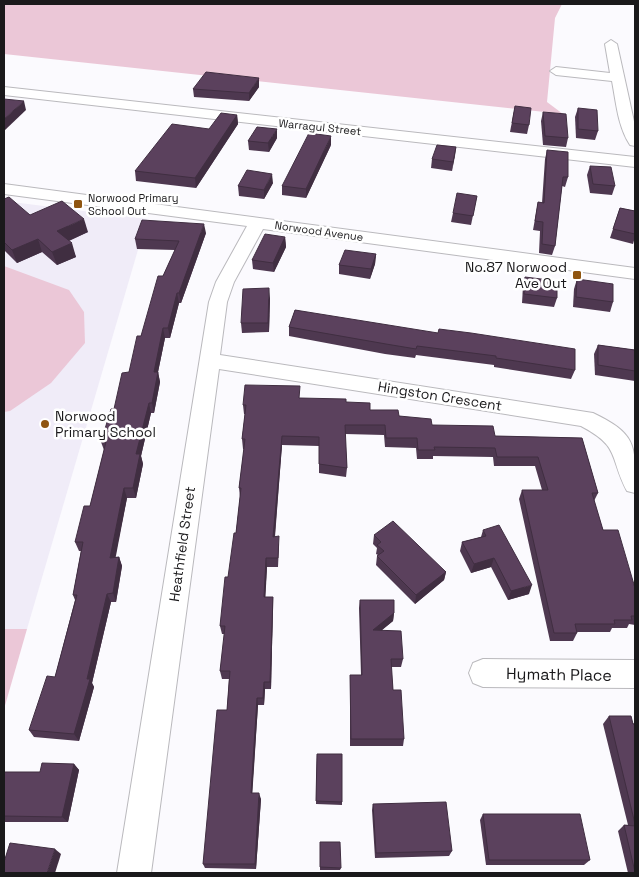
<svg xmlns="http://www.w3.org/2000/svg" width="639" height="877" viewBox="0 0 639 877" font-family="'Space Grotesk',sans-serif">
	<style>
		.built { fill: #f0ecf8 }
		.green { fill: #ebc7d7 }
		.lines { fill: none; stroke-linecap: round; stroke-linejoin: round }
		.street-casing { stroke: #bab9bd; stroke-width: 2 }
		.street { fill: #fff; fill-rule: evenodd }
		.wall { fill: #4e3850 }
		.shaded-wall { fill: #402e41 }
		.building { fill: #5b415d; stroke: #402e41 }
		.poi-dot { fill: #8f5510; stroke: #fff; stroke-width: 2 }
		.labels { text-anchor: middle; stroke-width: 5; stroke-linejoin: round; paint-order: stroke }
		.far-street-label { font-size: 11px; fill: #1a191b; stroke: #fff }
		.far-poi-label { font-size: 11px; fill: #1a191b; stroke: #fff; text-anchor: start }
		.poi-label { font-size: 14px; fill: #1a191b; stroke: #fff; text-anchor: end }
		.street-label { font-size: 14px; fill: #1a191b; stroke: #fff }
		.near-street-label { font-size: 16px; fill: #1a191b; stroke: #fff }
	</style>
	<rect width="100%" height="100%" fill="#fbfafe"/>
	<path class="built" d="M4 201 147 219 27 629H4Z"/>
	<g class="green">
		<path d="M4 4H562L555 18 547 102 563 114 4 54Z"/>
		<path d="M4 266 69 290 84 312 85 343 51 383 10 411 4 412Z"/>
		<path d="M4 629H27L4 709Z"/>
	</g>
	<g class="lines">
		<g class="street-casing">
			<g id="street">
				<path d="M611 40 617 44 635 126V146L630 145C618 127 616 102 612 81L556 75 550 71 556 67 610 73 605 44Z"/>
				<path d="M4 87 635 157V167L4 95Z"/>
				<path d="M4 184 635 268V279L263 229 234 282 227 302 220 355 593 413C639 435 635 447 635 493L627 491C609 457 621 447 581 426L219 369 151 873H117L209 302 216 282 247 226 4 194Z"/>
				<path d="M483 659 635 660V688L483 687 473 683 469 673 473 663Z"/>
			</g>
		</g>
		<use href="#street" class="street"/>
	</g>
	<g class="wall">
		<path d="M259 87 249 101 194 97 193 89Z"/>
		<path d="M515 106 529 125 527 134 510 132Z"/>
		<path d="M578 108 598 131 595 140 576 138 575 117Z"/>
		<path d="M543 112 568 138 566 147 543 145 541 121Z"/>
		<path d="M237 115 238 124 196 188 136 181 135 171 209 129Z"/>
		<path d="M277 138 269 152 249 150 248 141Z"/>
		<path d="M331 145 306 198 282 195V186Z"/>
		<path d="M456 147 452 171 431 168 432 159Z"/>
		<path d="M547 150 568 177 565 187 562 186 555 246 552 255 539 253 540 231 533 230 538 202 542 203 545 159Z"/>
		<path d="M590 166 615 186 612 195 590 193 587 175Z"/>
		<path d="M273 183 264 199 239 196 238 186Z"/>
		<path d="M477 196 471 225 451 222 453 213Z"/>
		<path d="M4 199 30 215 88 232 69 241 76 257 57 265 42 252 17 263 4 250Z"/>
		<path d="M620 208 635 211V237L633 244 610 238Z"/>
		<path d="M206 233 181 303H179L170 338H165L158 372 160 382 154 413H151L141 456 143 464 136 498H127L115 557H119L122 566 116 602H111L92 683 94 687 79 741 34 737 29 730 55 677 75 600 73 595 81 551H79L75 542 90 506 104 450 101 442 129 372 141 336 163 276 175 250 137 249 135 239Z"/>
		<path d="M285 237 286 247 274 272 253 269 252 260Z"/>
		<path d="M376 254 375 264 370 279 339 274V265Z"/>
		<path d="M525 277 557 298 554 307 522 303 523 286Z"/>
		<path d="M577 279 613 302 610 312 573 307 574 289Z"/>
		<path d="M270 298 269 332 242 333 241 323Z"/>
		<path d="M295 310 575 370 571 379 494 367V365L416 355 415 358 385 354 289 336V327Z"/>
		<path d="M598 345 635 350V381L595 375 594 354Z"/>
		<path d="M300 398 346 402 370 410 399 416 432 425 495 436 582 438 598 493 594 501 603 530 635 588V625L629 624 627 628H612L610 632H577V633L573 641H550L519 499 522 490H542L535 466H494L493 457 433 456V459H417L416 448 385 447 384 435 345 434 347 468 346 477 319 473V446L282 445 275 537 279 545 278 567H267L265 597H273V605L271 689H265L264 705H258L252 793 261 799 256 869 205 868 203 864 227 710 229 679H222L220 671 225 634H222L220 626 236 533 240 497 239 488 244 449H243L242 439 245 414H244L243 405Z"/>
		<path d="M483 530 529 594 508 600 491 567 471 573 460 551 462 542 481 537Z"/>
		<path d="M374 535 446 572 444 580 415 604 376 565 377 556 378 555 376 554 377 548 373 544Z"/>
		<path d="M360 600 394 613 393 621 382 630 403 659 401 667H391L393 690 404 739 403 746H350V675H361L359 608Z"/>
		<path d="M609 716 635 724V873H628L618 831 624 825H628L603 724Z"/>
		<path d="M317 754H342V805L316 804Z"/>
		<path d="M74 764 79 770 68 822H4V772H40Z"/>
		<path d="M373 804 452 851 449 856 375 858 372 810Z"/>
		<path d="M483 814 590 860 584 865H486L480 820Z"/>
		<path d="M320 842 341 868 340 870H320Z"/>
	</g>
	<g class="shaded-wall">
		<path d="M259 78V87L249 101V93Z"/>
		<path d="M24 101 26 110 4 131V119Z"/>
		<path d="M237 115 238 124 196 188 195 178Z"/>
		<path d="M277 129V138L269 152 268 143Z"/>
		<path d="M331 136V145L306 198V189Z"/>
		<path d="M456 147 455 156 452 171 453 162Z"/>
		<path d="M272 174 273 183 264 199V190Z"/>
		<path d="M84 219 88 232 61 244 57 231Z"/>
		<path d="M204 224 206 233 181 303 179 293Z"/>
		<path d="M285 237 286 247 274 272 273 263Z"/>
		<path d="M38 239 42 252 17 263 12 250Z"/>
		<path d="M72 243 76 257 57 265 52 252Z"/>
		<path d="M376 254 375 264 370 279 371 269Z"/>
		<path d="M269 288 270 298 269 332 268 323Z"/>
		<path d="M177 293 179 303 170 338 168 328Z"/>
		<path d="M163 328 165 338 158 372 160 382 154 413 152 403 154 372Z"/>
		<path d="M149 403 151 413 141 456 143 464 136 498 133 488 136 454Z"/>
		<path d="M282 436V445L274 545 273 537Z"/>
		<path d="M124 488 127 498 114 566 110 558Z"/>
		<path d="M119 557 122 566 116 602 113 593Z"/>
		<path d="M266 558 267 567 265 605 264 597Z"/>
		<path d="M494 558 491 567 471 573 474 564Z"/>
		<path d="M446 572 444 580 415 604 416 595Z"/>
		<path d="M532 585 529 594 508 600 511 591Z"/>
		<path d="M107 594 111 602 92 683 94 687 79 741 74 734Z"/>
		<path d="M273 597V605L271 689 270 682Z"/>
		<path d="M394 613 393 621 372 638 373 630Z"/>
		<path d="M264 682 265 689 264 705 263 698Z"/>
		<path d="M257 698 258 705 252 799 251 793Z"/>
		<path d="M74 764 79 770 68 822 62 817Z"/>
		<path d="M259 793 261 799 256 869 255 864Z"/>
		<path d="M55 849 61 854 55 873H47Z"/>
	</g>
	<g class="building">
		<path d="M206 72 259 78 249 93 193 89Z"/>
		<path d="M4 99 24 101 4 119Z"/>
		<path d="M515 106 531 108 529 125 512 123Z"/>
		<path d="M578 108 597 110 598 131 578 129Z"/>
		<path d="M543 112 566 114 568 138 545 136Z"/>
		<path d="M221 113 237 115 195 178 135 171 172 124 209 129Z"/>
		<path d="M257 127 277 129 268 143 248 141Z"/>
		<path d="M309 133 331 136 306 189 282 186Z"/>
		<path d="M437 145 456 147 453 162 432 159Z"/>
		<path d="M547 150 568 152V177H563L555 246 542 244 543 222 535 221 538 202 544 203Z"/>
		<path d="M590 166 611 167 615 186 593 184Z"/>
		<path d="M247 170 272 174 264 190 238 186Z"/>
		<path d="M457 193 477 196 473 216 453 213Z"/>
		<path d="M9 197 30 215 62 201 84 219 57 231 72 243 52 252 38 239 12 250 4 242V199Z"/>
		<path d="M620 208 635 211V234L613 229Z"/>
		<path d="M142 220 204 224 179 293H177L168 328H163L154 372H158L152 403H149L136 454H140L133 488H124L110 558 119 557 113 593 107 594 87 679H90L74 734 29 730 47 676 55 677 77 595H73L83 542H75L84 506H90L106 442H101L111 409H114L122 373 129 372 137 336H141L158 276H163L179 241 135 239Z"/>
		<path d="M265 234 285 237 273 263 252 260Z"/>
		<path d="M345 250 376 254 371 269 339 265Z"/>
		<path d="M525 277 557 281V298L524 294Z"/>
		<path d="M577 279 613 284V302L576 297Z"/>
		<path d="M269 288 268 323H241L243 289Z"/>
		<path d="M295 310 438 333 439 329 471 333 575 349V370L496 358V356L417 346 416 349 386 344 289 327Z"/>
		<path d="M598 345 635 350V371L598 365Z"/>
		<path d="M245 385 300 386 299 398 346 399V402L370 403V410H398L399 416 431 419 432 425 493 426 495 436 582 438 598 493H592L603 530H618L635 588V616H631L632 620H614L615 624H575L577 633H554L522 490H548L538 457H497L495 448 434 447 435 450H418L417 438H386L385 425H345L347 468 319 464V437L282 436 273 537 279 536 278 558H266L264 597H273L270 682H264L263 698H257L251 793H259L255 864H203L217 710H227L230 671H220L225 626H220L225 577H228L234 533H236L241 488H239L245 439H242L246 405H243Z"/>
		<path d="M393 521 446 572 416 595 377 556 384 551 377 545 381 542 374 535Z"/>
		<path d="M499 525 532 585 511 591 494 558 474 564 462 542 486 536 483 530Z"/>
		<path d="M360 600H394V613L373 630 401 631 403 659H391L393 690H401L404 739H351L350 675H362Z"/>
		<path d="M609 716H631L633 724H635V824Z"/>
		<path d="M317 754H342V802L316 801Z"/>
		<path d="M42 763 74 764 62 817 4 816V772H40Z"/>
		<path d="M446 802 452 851 376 853 373 804Z"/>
		<path d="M483 814H580L590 860H489Z"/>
		<path d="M624 825 635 826V872Z"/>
		<path d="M320 842H340L341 868 320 867Z"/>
		<path d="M10 843 55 849 47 873H4V862Z"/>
	</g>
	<g class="poi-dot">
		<rect x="73" y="199" width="10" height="10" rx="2.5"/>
		<rect x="572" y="270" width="10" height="10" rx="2.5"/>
		<circle cx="45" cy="424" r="5"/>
	</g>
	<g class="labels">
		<g class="far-street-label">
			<text transform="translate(320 127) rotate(6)" y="4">Warragul Street</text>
			<text transform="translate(319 231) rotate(8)" y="4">Norwood Avenue</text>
		</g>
		<g class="far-poi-label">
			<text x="88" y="202">Norwood Primary<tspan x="88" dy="13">School Out</tspan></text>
		</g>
		<g class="poi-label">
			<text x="567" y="272">No.87 Norwood<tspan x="567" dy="16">Ave Out</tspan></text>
			<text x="55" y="421" text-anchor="start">Norwood<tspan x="55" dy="16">Primary School</tspan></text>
		</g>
		<g class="street-label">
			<text transform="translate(440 396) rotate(9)" y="5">Hingston Crescent</text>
			<text transform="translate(182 544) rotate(-82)" y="5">Heathfield Street</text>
		</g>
		<g class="near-street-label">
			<text transform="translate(559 674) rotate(1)" y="6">Hymath Place</text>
		</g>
	</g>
	<rect width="639" height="877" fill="none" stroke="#1a191b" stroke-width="10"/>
</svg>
